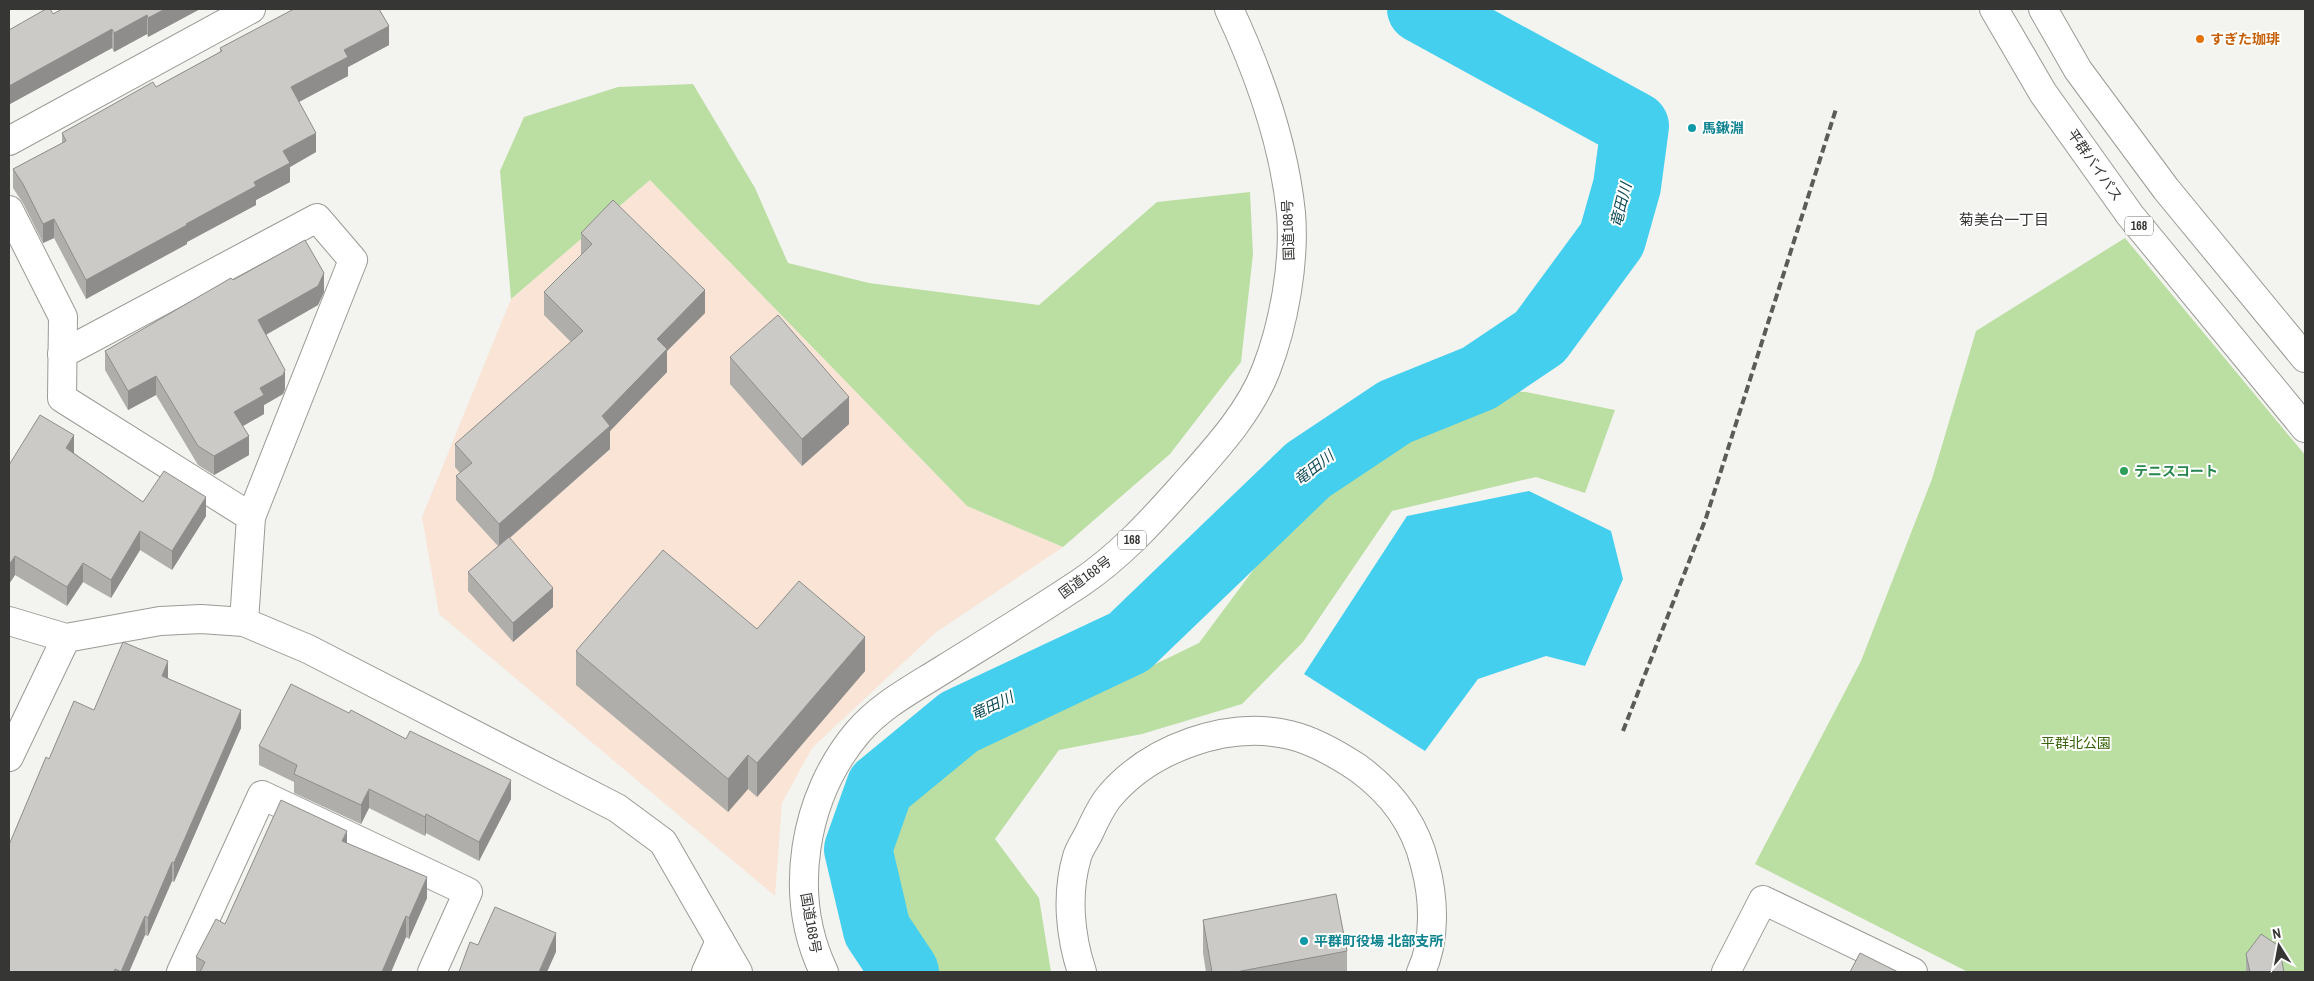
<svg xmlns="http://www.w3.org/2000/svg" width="2314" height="981" viewBox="0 0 2314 981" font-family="'Archivo Narrow','Noto Sans JP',sans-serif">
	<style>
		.industrial { fill: #f9e4d6 }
		.green { fill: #bbdfa2 }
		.water { fill: #44cfee }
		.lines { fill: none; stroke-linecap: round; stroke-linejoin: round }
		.river { stroke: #44cfee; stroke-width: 68 }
		.minor-casing { stroke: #9a9a96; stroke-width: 30 }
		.tertiary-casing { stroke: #9a9a96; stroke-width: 30 }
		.trunk-casing { stroke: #9a9a96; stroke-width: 30 }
		.minor { stroke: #fff; stroke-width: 28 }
		.tertiary { stroke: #fff; stroke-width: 28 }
		.trunk { stroke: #fff; stroke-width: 28 }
		.rail { stroke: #5b5b58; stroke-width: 4; stroke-dasharray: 8 4; stroke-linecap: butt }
		.wall { fill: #afaeab }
		.shaded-wall { fill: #8e8d8b }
		.building { fill: #cbcac7; stroke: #8e8d8b }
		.food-dot { fill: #e8710a; stroke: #fff; stroke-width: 2 }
		.culture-dot { fill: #0f9aa8; stroke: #fff; stroke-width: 2 }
		.leisure-dot { fill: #2e9e5b; stroke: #fff; stroke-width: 2 }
		.labels { text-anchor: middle; stroke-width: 4; stroke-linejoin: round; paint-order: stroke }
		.shield { fill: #fff; stroke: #727271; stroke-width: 1 }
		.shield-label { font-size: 12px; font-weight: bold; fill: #363634 }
		.food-label { font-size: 14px; font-weight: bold; fill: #c56008; stroke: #fff; text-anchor: start }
		.culture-label { font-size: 14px; font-weight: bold; fill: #0d838f; stroke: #fff; text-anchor: start }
		.street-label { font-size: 14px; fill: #363634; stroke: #fff }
		.leisure-label { font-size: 14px; font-weight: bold; fill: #27864d; stroke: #fff; text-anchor: start }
		.park-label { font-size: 14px; fill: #396308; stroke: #fff }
		.water-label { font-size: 15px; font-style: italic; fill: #0f4b57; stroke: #fff }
		.neighbourhood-label { font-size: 15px; fill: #363634; stroke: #fff }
	</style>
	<rect width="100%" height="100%" fill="#f3f3ef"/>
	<path class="industrial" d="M650 180 967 506 1063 547 935 633 812 748 782 803 775 896 439 614 422 517 511 299Z"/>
	<g class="green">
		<path d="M693 84 755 188 788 263 869 283 1039 305 1157 202 1250 192 1253 254 1241 362 1170 454 1063 547 967 506 650 180 511 299 500 171 524 117 618 87Z"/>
		<path d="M2125 238 2305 455V972H1968L1755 864 1861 661 1932 479 1976 331Z"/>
		<path d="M1477 390 1526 392 1615 410 1585 493 1536 477 1392 511 1303 642 1242 704 1142 734 1059 750 995 839 1039 898 1051 972H925L889 923 875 849 892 796 966 735 1070 683 1137 673 1199 643 1309 495 1384 436Z"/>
	</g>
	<path class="water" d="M1529 491 1611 531 1623 579 1585 666 1546 656 1478 679 1425 751 1304 674 1407 516Z"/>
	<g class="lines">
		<path class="river" d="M905 972 877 930 858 849 880 787 959 722 1129 642 1308 470 1395 412 1479 378 1540 337 1612 239 1627 186 1635 126 1421 9"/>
		<g class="minor-casing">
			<g id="minor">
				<path d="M9 141 251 9"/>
				<path d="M9 210 63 317 62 398 251 517 244 622"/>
				<path d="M62 354 317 218 353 260 251 517"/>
				<path d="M9 757 66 638"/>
				<path d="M181 972 262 795 468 892 432 972"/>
				<path d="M706 972 720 941"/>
				<path d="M1726 972 1763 900 1913 972"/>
			</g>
		</g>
		<g class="tertiary-casing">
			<g id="tertiary">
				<path d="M9 621 66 638 160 621 201 619 244 622 308 649 617 808 663 842 738 972"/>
				<path d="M1082 972C1070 936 1066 894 1077 857 1079 849 1085 841 1089 833 1094 822 1101 807 1109 797 1150 748 1228 720 1290 735 1315 741 1337 754 1358 768 1392 793 1415 823 1425 865 1434 898 1436 940 1421 972"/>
			</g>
		</g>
		<g class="trunk-casing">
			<g id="trunk">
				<path d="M1994 9 2043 93 2130 215 2305 428"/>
				<path d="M2043 9 2078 70 2166 189 2305 358"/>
				<path d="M824 972C787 895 803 797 858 732 881 705 914 688 944 669 989 641 1035 613 1080 583 1119 557 1152 521 1183 486 1214 451 1249 414 1266 370 1284 324 1295 262 1291 213 1284 143 1258 71 1229 9"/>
			</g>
		</g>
		<use href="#minor" class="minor"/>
		<use href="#tertiary" class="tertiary"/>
		<use href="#trunk" class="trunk"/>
		<path class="rail" d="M1623 731 1706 518 1836 109"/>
	</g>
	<g class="wall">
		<path d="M62 9H200L148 37 147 34 114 52 112 48 10 104V108L9 109V30L53 14Z"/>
		<path d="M389 45 348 67V76L299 102 316 152 290 167V182L256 200V205L187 242V244L86 299 54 238 43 243 23 203 13 188V169L62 143V133L156 87 220 52V48Z"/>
		<path d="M581 233 705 313 667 351V372L610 431V449L510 538 553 607 513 642 468 591V572L498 546 456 500V476L460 473 455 467V444L571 342 544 315V292L581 255Z"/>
		<path d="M233 280 324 292 318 305 266 335 285 389 283 394 264 405V414L243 426 249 455 214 475 198 465 156 395 128 410 105 370V351Z"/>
		<path d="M730 357 849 424 802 466 730 384Z"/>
		<path d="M74 453 143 502 206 516 172 570 140 550 111 598 83 582 67 606 15 575 9 584V465Z"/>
		<path d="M757 629 865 671 757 797 748 789 728 812 576 685V651Z"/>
		<path d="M168 678 241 728 174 882 172 881 148 936 145 935 129 972H9L94 710Z"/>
		<path d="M259 746 511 799 479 861 426 833 425 836 369 808 361 824 294 793V782L259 765Z"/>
		<path d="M347 843 427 898 409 939 406 937 391 972H196V957L225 924Z"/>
		<path d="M1203 920 1347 951V972H1206L1203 953Z"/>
		<path d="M2246 954 2284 972H2246Z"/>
	</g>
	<g class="shaded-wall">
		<path d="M165 9H200L148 37V18Z"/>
		<path d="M147 15V34L114 52V33Z"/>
		<path d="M389 26V45L348 67V76L291 106V87L344 50Z"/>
		<path d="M112 29V48L10 104V108L9 109V86Z"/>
		<path d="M316 133V152L290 167V182L256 200V205L187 242V244L86 299V280L186 224 254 182 283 151Z"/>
		<path d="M54 219V238L43 243V224Z"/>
		<path d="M324 273V292L318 305 258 339V320Z"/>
		<path d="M705 290V313L667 351V372L610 431V449L499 547V524L602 416 657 339Z"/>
		<path d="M285 370V389L283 394 264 405V414L234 431V412L260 388Z"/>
		<path d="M156 376V395L128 410V391Z"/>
		<path d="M849 397V424L802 466V439Z"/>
		<path d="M74 435V454L66 448Z"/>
		<path d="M249 436V455L214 475V456Z"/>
		<path d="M206 497V516L172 570V551Z"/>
		<path d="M140 531V550L111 598V580Z"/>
		<path d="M15 556V575L9 584V565Z"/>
		<path d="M83 563V582L67 606V587Z"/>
		<path d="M553 588V607L513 642V623Z"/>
		<path d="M865 637V671L757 797V763Z"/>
		<path d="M168 661V680L162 676Z"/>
		<path d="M241 710V728L174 882V863Z"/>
		<path d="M748 755V789L728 812V779Z"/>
		<path d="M511 780V799L479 861V842Z"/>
		<path d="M369 789V808L361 824V805Z"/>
		<path d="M426 814V833L425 836V817Z"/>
		<path d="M347 831V852L342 841Z"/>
		<path d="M172 862V881L148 936V918Z"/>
		<path d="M427 877V898L409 939V918Z"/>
		<path d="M145 916V935L129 972H121Z"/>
		<path d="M406 916V937L391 972H382Z"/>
		<path d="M556 933V952L547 972H539Z"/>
	</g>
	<g class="building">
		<path d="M46 9H50L53 14 62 9H165L148 18 147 15 114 33 112 29 9 86V30Z"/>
		<path d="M294 9H379L389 26 344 50 348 57 291 87 316 133 283 151 290 163 254 182 256 186 186 224 187 225 86 280 54 219 43 224 23 184 13 169 66 141 62 133 153 82 156 87 222 51 220 48Z"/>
		<path d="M613 200 705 290 657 339 667 349 602 416 610 426 499 524 456 476 472 463 455 444 583 331 544 292 592 244 581 233Z"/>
		<path d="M305 240 324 273 318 286 258 320 285 370 283 375 260 388 264 395 234 412 249 436 214 456 198 446 156 376 128 391 105 351 231 278 233 280Z"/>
		<path d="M778 315 849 397 802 439 730 357Z"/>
		<path d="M40 415 74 435 66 448 143 502 164 471 206 497 172 551 140 531 111 580 83 563 67 587 15 556 9 565V465Z"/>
		<path d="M509 537 553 588 513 623 468 572Z"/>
		<path d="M663 550 757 629 799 581 865 637 757 763 748 755 728 779 576 651Z"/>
		<path d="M123 642 168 661 162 676 241 710 174 863 172 862 148 918 145 916 121 972 115 969 114 972H9V845L46 757 49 759 74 701 94 710Z"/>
		<path d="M291 684 349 713 351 710 406 739 410 731 511 780 479 842 426 814 425 817 369 789 361 805 294 774 297 765 259 746Z"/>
		<path d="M281 800 347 831 342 841 427 877 409 918 406 916 382 972H200L205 962 196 957 216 919 225 924Z"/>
		<path d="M1336 894 1347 951 1236 972H1212L1203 920Z"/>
		<path d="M495 907 556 933 539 972H459L470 942 478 945Z"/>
		<path d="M2261 934 2279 946 2284 972H2250L2246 954Z"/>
		<path d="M1860 953 1898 972H1850Z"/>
	</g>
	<circle class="food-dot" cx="2200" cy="39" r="5"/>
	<g class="culture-dot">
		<circle cx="1692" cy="128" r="5"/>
		<circle cx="1304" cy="941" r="5"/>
	</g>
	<circle class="leisure-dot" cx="2124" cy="471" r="5"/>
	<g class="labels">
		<g class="shield">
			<rect x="2125" y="216.5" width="28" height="19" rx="4"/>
			<rect x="1118" y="530.5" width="28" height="19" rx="4"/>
		</g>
		<g class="shield-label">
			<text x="2139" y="230">168</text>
			<text x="1132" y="544">168</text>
		</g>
		<g class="food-label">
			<text x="2210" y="44">すぎた珈琲</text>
		</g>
		<g class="culture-label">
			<text x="1702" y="133">馬鍬淵</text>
			<text x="1314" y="946">平群町役場 北部支所</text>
		</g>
		<g class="street-label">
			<text transform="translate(2095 165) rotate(55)" y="5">平群バイパス</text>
			<text transform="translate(1288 230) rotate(-92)" y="5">国道168号</text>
			<text transform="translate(1085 577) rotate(-36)" y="5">国道168号</text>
			<text transform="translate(811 923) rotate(80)" y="5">国道168号</text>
		</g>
		<g class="leisure-label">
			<text x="2134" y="476">テニスコート</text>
		</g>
		<g class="park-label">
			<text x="2076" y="748">平群北公園</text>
		</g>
		<g class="water-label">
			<text transform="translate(1621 205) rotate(-76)" y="5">竜田川</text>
			<text transform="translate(1314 468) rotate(-38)" y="5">竜田川</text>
			<text transform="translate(992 706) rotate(-25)" y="5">竜田川</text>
		</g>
		<g class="neighbourhood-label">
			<text x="2004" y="225">菊美台一丁目</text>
		</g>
	</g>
	<rect width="2314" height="981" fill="none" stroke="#363634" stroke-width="20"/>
	<g transform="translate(2279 946) rotate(349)" stroke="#ffffff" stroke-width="4" paint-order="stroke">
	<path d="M0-4L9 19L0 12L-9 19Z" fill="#363634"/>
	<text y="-8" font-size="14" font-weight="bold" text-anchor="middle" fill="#363634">N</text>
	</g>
</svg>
